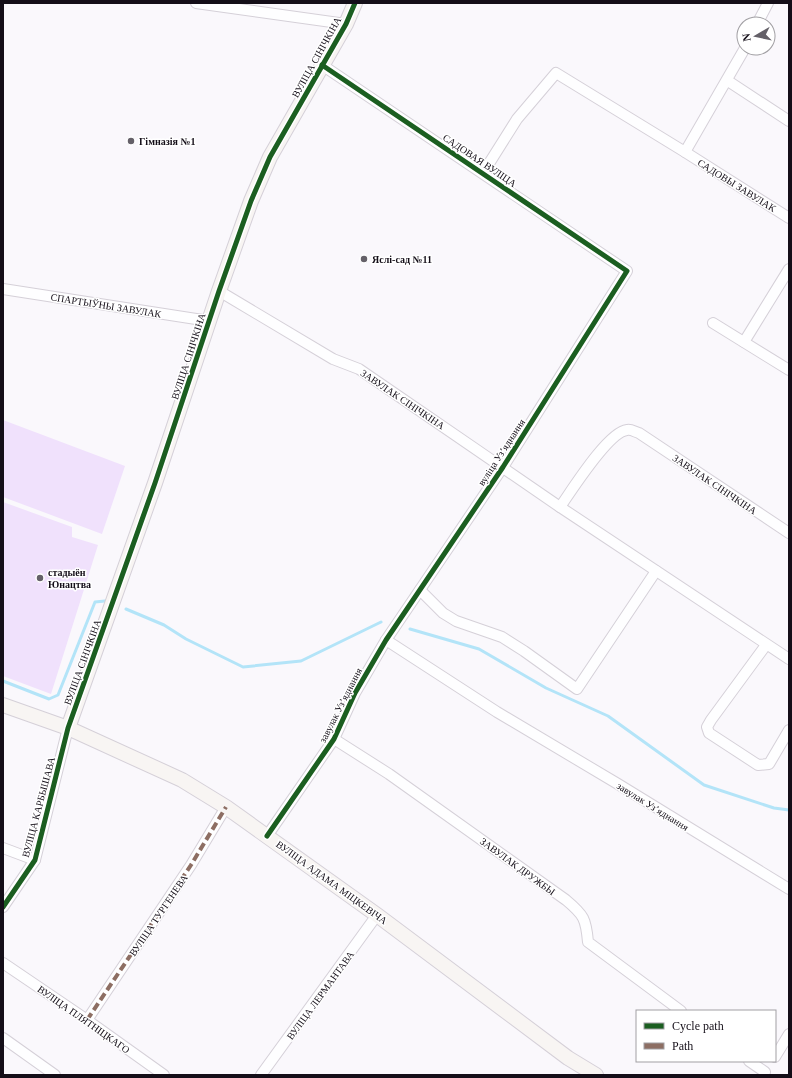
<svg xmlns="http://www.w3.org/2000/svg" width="792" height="1078" viewBox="0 0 792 1078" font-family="Georgia,serif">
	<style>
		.green { fill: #f0e1fc }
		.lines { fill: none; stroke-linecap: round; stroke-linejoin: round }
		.stream { stroke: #b3e4f8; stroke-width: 3 }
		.street-casing { stroke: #d5d0d8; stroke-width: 12 }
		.secondary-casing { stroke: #d5d0d8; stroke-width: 16 }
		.street { stroke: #fefeff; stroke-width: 10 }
		.secondary { stroke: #f8f5f3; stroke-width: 14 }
		.quiet { stroke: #8d6e63; stroke-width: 4; stroke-dasharray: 8 4; stroke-linecap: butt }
		.cycleway-casing { stroke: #fff; stroke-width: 8 }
		.cycleway { stroke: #1b5e20; stroke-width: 5 }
		.poi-dot { fill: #646068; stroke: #fff; stroke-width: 1.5 }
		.labels { text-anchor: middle; stroke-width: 3; stroke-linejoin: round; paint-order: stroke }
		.street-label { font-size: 10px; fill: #140e18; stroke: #fff }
		.poi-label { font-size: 10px; font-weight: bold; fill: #140e18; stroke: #fff; text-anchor: start }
	</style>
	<rect width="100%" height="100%" fill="#faf8fc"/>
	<g class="green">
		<path d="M3 420 125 466 102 534 3 497Z"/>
		<path d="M3 502 72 527V537L98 545 51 694 3 676Z"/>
	</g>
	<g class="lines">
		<g class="stream">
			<path d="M126 609 164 625 186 639 243 667 301 661 381 622"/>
			<path d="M410 629 479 649 546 688 608 716 704 785 774 808 789 810"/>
			<path d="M3 681 49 699 58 695 95 602 105 601"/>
		</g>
		<g class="street-casing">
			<g id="street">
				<path d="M196 3 346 24"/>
				<path d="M757 24 768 3"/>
				<path d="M728 81 789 121"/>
				<path d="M685 152 789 218"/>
				<path d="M483 173 517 119 556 73 685 152 745 48"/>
				<path d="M3 289 209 321"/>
				<path d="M219 291 333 359 359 369 560 507 789 659"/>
				<path d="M713 323 789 370"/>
				<path d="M744 342 789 269"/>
				<path d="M560 507C572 490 608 432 627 430 631 429 635 432 639 433L789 533"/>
				<path d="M420 590 443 613 456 621 502 637 524 651 577 689 656 571"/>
				<path d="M386 640 497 712 618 784 789 889"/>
				<path d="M766 645 711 720 707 727 709 733 758 765 769 764 789 730"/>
				<path d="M334 739 389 774 566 900C584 915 586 919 588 942L681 1011"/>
				<path d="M267 836 334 739 355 693 386 640 503 467 627 271 322 65"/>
				<path d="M3 848 35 860"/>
				<path d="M3 907 35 860 68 728"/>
				<path d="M3 963 87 1020 164 1075"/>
				<path d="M87 1020 191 865 226 807"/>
				<path d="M3 1038 55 1075"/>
				<path d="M775 1057 789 1034"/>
				<path d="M749 1061 765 1072"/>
				<path d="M261 1075 377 915"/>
			</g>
		</g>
		<g class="secondary-casing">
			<g id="secondary">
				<path d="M3 705 68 728 182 780 226 807 377 915 568 1058 596 1075"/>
				<path d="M68 728 155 483 219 291 251 201 270 157 346 24 355 3"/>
			</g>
		</g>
		<use href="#street" class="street"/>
		<use href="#secondary" class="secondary"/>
		<path class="quiet" d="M87 1020 191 865 226 807"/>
		<g class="cycleway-casing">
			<g id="cycleway">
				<path d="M267 836 334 739 355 693 386 640 503 467 627 271 322 65"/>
				<path d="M3 907 35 860 68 728 155 483 219 291 251 201 270 157 346 24 355 3"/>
			</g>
		</g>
		<use href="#cycleway" class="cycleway"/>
	</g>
	<g class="poi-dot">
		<circle cx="131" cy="141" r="4"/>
		<circle cx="364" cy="259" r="4"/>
		<circle cx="40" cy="578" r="4"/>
	</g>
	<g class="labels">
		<g class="street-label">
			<text transform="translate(316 57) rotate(-61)" y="4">ВУЛІЦА СІНІЧКІНА</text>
			<text transform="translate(480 160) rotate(34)" y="4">САДОВАЯ ВУЛІЦА</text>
			<text transform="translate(737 185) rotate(32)" y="4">САДОВЫ ЗАВУЛАК</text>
			<text transform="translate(106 305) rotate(9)" y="4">СПАРТЫЎНЫ ЗАВУЛАК</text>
			<text transform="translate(188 356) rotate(-72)" y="4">ВУЛІЦА СІНІЧКІНА</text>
			<text transform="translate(403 399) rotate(34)" y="4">ЗАВУЛАК СІНІЧКІНА</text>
			<text transform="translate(501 452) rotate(-57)" y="4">вуліца Узʼяднання</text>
			<text transform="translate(715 484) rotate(34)" y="4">ЗАВУЛАК СІНІЧКІНА</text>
			<text transform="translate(82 662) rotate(-70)" y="4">ВУЛІЦА СІНІЧКІНА</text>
			<text transform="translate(340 705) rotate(-63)" y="4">завулак Узʼяднання</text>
			<text transform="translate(653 806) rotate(32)" y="4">завулак Узʼяднання</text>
			<text transform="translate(38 807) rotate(-75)" y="4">ВУЛІЦА КАРБЫШАВА</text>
			<text transform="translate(518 866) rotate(36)" y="4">ЗАВУЛАК ДРУЖБЫ</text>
			<text transform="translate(332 882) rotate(36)" y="4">ВУЛІЦА АДАМА МІЦКЕВІЧА</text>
			<text transform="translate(158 915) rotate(-56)" y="4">ВУЛІЦА ТУРГЕНЕВА</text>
			<text transform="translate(320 995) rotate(-54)" y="4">ВУЛІЦА ЛЕРМАНТАВА</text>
			<text transform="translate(84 1019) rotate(35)" y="4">ВУЛІЦА ПЛЯТНІЦКАГО</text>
		</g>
		<g class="poi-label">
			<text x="139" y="145">Гімназія №1</text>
			<text x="372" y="263">Яслі-сад №11</text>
			<text x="48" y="576">стадыён<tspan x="48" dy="12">Юнацтва</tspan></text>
		</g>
	</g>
	<rect width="792" height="1078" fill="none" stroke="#140e18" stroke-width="8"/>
	<rect x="636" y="1010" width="140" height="52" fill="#ffffff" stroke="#a19fa3"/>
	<rect x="644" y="1023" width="20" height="6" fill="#1b5e20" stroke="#a19fa3"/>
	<text x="672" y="1030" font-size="12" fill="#140e18">Cycle path</text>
	<rect x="644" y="1043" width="20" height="6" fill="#8d6e63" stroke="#a19fa3"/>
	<text x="672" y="1050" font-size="12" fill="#140e18">Path</text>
	<g transform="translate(756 36) rotate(261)"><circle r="19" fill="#ffffff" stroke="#a19fa3"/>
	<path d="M0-3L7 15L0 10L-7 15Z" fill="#646068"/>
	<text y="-6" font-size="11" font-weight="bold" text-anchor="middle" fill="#140e18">N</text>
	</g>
</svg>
